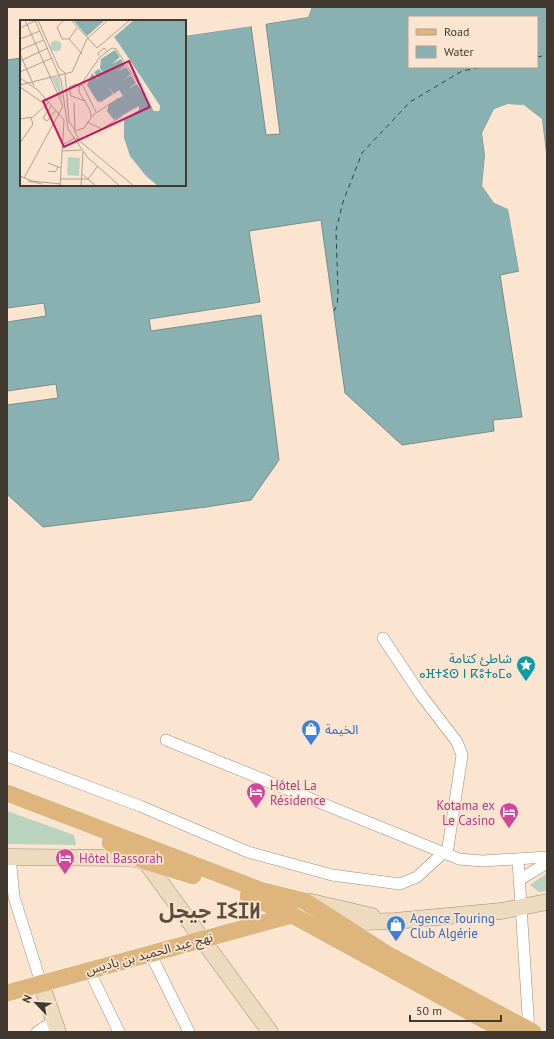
<svg xmlns="http://www.w3.org/2000/svg" width="554" height="1039" viewBox="0 0 554 1039" font-family="'PT Sans','Noto Sans Arabic','Noto Sans Tifinagh',sans-serif">
	<style>
		.green { fill: #bad3bf }
		.water { fill: #8ab1b2; stroke: #748d8b; fill-rule: evenodd }
		.pier { fill: #fbe5d1 }
		.lines { fill: none; stroke-linecap: round; stroke-linejoin: round }
		.ferry { stroke: #144e50; stroke-width: 1; stroke-dasharray: 5 4; stroke-linecap: butt }
		.minor-casing { stroke: #9e8b78; stroke-width: 12 }
		.secondary-casing { stroke: #9e8b78; stroke-width: 17 }
		.primary-casing { stroke: #fff; stroke-width: 18 }
		.minor { stroke: #fff; stroke-width: 11 }
		.secondary { stroke: #eedabe; stroke-width: 16 }
		.primary { stroke: #ddb57d; stroke-width: 17 }
		.labels { text-anchor: middle; stroke-width: 3.5; stroke-linejoin: round; paint-order: stroke }
		.culture-label { font-size: 13px; fill: #0d838f; stroke: #fbe5d1; text-anchor: end }
		.shop-label { font-size: 13px; fill: #366cbe; stroke: #fbe5d1; text-anchor: start }
		.hotel-label { font-size: 13px; fill: #b23c85; stroke: #fbe5d1; text-anchor: start }
		.street-label { font-size: 13px; fill: #413830; stroke: #fbe5d1 }
		.town-label { font-size: 21px; font-weight: bold; fill: #5f4d3c; stroke: #fbe5d1 }
		.inset-river { fill: none; stroke: #8ab1b2; stroke-width: 2 }
		.inset-road { fill: none; stroke: #b1a091; stroke-width: 1 }
		.view { fill: #c2185b; fill-opacity: 0.15; stroke: #c2185b; stroke-width: 2 }
		.inset-edge { fill: none; stroke: #413830; stroke-width: 2 }
	</style>
	<rect width="100%" height="100%" fill="#fbe5d1"/>
	<g class="green">
		<path d="M7 811 74 835 76 845 7 844Z"/>
		<path d="M547 873V891L539 892 530 885Z"/>
	</g>
	<path class="water" d="M312 7H547V161L542 119C522 103 519 101 494 109L482 133 485 155 482 186 494 203 508 208 519 271 500 275 522 417 493 420 494 431 402 445 345 393 321 220 249 231 260 302 149 319 151 331 261 315 279 460 251 500 206 507 43 527 7 494V405L58 398 56 384 7 391V322L46 316 44 303 7 308V60L21 58V185H185V36L251 26 266 135 280 134 266 24 308 17ZM409 17H537V67H409Z"/>
	<g class="pier">
		<path d="M310 7H312L308 17 264 24 265 22 307 15Z"/>
		<path d="M251 24 253 26 185 36V34Z"/>
		<path d="M508 104 524 105 542 119 547 161V163L545 162 540 120 523 107 508 106 495 111 484 133 487 154 484 186 496 201 510 208 521 271H519L508 209 494 203 482 186 485 155 482 133 494 109Z"/>
	</g>
	<g class="lines">
		<g class="ferry">
			<path d="M537 57 547 55"/>
			<path d="M334 311 337 305 338 293 336 230 343 202 362 153 410 102 462 71 482 67"/>
		</g>
		<g class="minor-casing">
			<g id="minor">
				<path d="M383 638 421 695 457 742 462 755 447 854"/>
				<path d="M166 740 459 859 482 861 547 857"/>
				<path d="M7 756 140 806 248 852 332 875 400 884 417 877 443 853"/>
				<path d="M10 857 14 897 41 983"/>
				<path d="M518 860 529 1030"/>
				<path d="M519 880 547 863"/>
				<path d="M150 953 189 1032"/>
				<path d="M89 970 119 1032"/>
				<path d="M37 1032 54 1021"/>
			</g>
		</g>
		<g class="secondary-casing">
			<g id="secondary">
				<path d="M7 857 128 858 145 861 270 1032"/>
				<path d="M307 901 372 916"/>
				<path d="M332 923 395 921 501 911 547 902"/>
				<path d="M41 983 58 1032"/>
			</g>
		</g>
		<g class="primary-casing">
			<g id="primary">
				<path d="M7 793 260 890 304 901 387 954 533 1032"/>
				<path d="M110 843 145 861 193 876"/>
				<path d="M248 896 292 915 506 1032"/>
				<path d="M7 993 292 915"/>
			</g>
		</g>
		<use href="#minor" class="minor"/>
		<use href="#secondary" class="secondary"/>
		<use href="#primary" class="primary"/>
	</g>
	<defs>
		<g id="sight-pin" transform="scale(1)"><path d="M0 17L-7.5 6A9.5 9.5 0 1 1 7.5 6Z" fill="#0f9aa8" stroke="#fbe5d1"/><path d="M0-6L1.8-2.2L6-1.7L2.9 1.2L3.7 5.4L0 3.3L-3.7 5.4L-2.9 1.2L-6-1.7L-1.8-2.2Z" fill="#fff"/></g>
		<g id="shop-pin" transform="scale(1)"><path d="M0 17L-7.5 6A9.5 9.5 0 1 1 7.5 6Z" fill="#3f7fe0" stroke="#fbe5d1"/><path d="M-5-2.5h2.3a2.7 3.5 0 0 1 5.4 0H5L5.5 6h-11ZM-1.5-2.5h3a1.5 2.3 0 0 0-3 0Z" fill="#fff"/></g>
		<g id="hotel-pin" transform="scale(1)"><path d="M0 17L-7.5 6A9.5 9.5 0 1 1 7.5 6Z" fill="#d1479c" stroke="#fbe5d1"/><path d="M-6-4.5h1.5V1H6V5H4.5V3h-9V5H-6ZM-4 0a1.8 1.8 0 1 1 3.6 0ZM.5 0V-2.5h3Q6-2.5 6 0Z" fill="#fff"/></g>
	</defs>
	<g fill-rule="evenodd">
		<use href="#sight-pin" x="526" y="665"/>
		<use href="#shop-pin" x="311" y="729"/>
		<use href="#hotel-pin" x="256" y="792"/>
		<use href="#hotel-pin" x="509" y="812"/>
		<use href="#hotel-pin" x="65" y="858"/>
		<use href="#shop-pin" x="396" y="925"/>
	</g>
	<g class="labels">
		<g class="culture-label">
			<text x="512" y="663">شاطئ كتامة<tspan x="512" dy="15">ⴰⴼⵜⵉⵙ ⵏ ⴽⵓⵜⴰⵎⴰ</tspan></text>
		</g>
		<g class="shop-label">
			<text x="325" y="734">الخيمة</text>
			<text x="410" y="923">Agence Touring<tspan x="410" dy="15">Club Algérie</tspan></text>
		</g>
		<g class="hotel-label">
			<text x="270" y="790">Hôtel La<tspan x="270" dy="15">Résidence</tspan></text>
			<text x="495" y="810" text-anchor="end">Kotama ex<tspan x="495" dy="15">Le Casino</tspan></text>
			<text x="79" y="863">Hôtel Bassorah</text>
		</g>
		<g class="street-label">
			<text transform="translate(149 953) rotate(-15)" y="5">نهج عبد الحميد بن باديس</text>
		</g>
		<g class="town-label">
			<text x="210" y="918">جيجل ⵊⵉⵊⵍ</text>
		</g>
	</g>
	<g transform="translate(20 20)">
		<rect width="166" height="166" fill="#fbe5d1"/>
		<path d="M30.5 26a5.5 5.5 0 1 1 11 0a5.5 5.5 0 1 1-11 0ZM39 57 42 79V80L32 58ZM48 137 60 138 59 156 47 155Z" fill="#bad3bf"/>
		<path d="M53 0H85L67 16ZM114 0H166V166H138L126 156 110 136 104 118V100L119 90V86L94 100 87 91 89 84 103 76 99 70 94 74 88 66 93 74 81 82 77 81 67 65 72 53 79 60 74 52 79 49 85 56 80 48 81 39 95 30 100 37 92 44 101 39 105 46 97 52 106 47 111 54 103 60 111 55 116 63 108 69 117 64 134 91H139L140 86 94 17Z" fill="#8ab1b2"/>
		<path d="M94 16 140 86 139 91 133 90 132 84 95 30 122 66 135 89 138 90Z" fill="#fbe5d1"/>
		<path class="inset-river" d="M96 80 105 77 116 79 135 99 146 100 166 94"/>
		<path class="inset-road" d="M5 0 43 86M15 0 41 60 48 109M18 0 39 48 45 53 49 102 55 110M44 0 37 7 42 19H49M51 0 77 28 110 0M0 8 15 1M0 19 20 11M49 19 62 34M49 19 57 8M0 30 24 20M0 34 14 66M79 36 78 33 84 28 87 31M0 41 28 28M0 52 32 38M0 58 18 70 44 100M62 64 76 92M0 65 52 52 67 19 88 0M0 67 26 85M59 67 56 64 49 67 51 76 65 81M54 83 55 112 59 119M32 85 23 98 27 101 36 90M71 97 70 90 59 72V67L80 37 92 28 96 29 120 66M0 99 13 97 29 82M67 102 82 109 102 96M48 109 68 138 100 166M55 111 64 108 73 95 96 80M56 118 114 166M0 123 13 104 11 98M44 124 55 118M42 131 61 130M28 143 41 148M28 151 35 152 38 147M62 154 76 166M0 156 12 161 41 164M4 158 43 86M41 159H68M68 159 77 147M8 161 22 164M40 166 44 100M61 166 63 132"/>
		<path class="view" d="M109 41 130 87 44 127 23 81Z"/>
		<rect width="166" height="166" class="inset-edge"/>
	</g>
	<rect width="554" height="1039" fill="none" stroke="#413830" stroke-width="16"/>
	<rect x="408" y="16" width="130" height="52" fill="#fbe5d1" stroke="#b1a091"/>
	<rect x="416" y="29" width="20" height="6" fill="#ddb57d" stroke="#b1a091"/>
	<text x="444" y="36" font-size="12" fill="#413830">Road</text>
	<rect x="416" y="46" width="20" height="12" fill="#8ab1b2" stroke="#b1a091"/>
	<text x="444" y="56" font-size="12" fill="#413830">Water</text>
	<g transform="translate(36 1003) rotate(295)" stroke="#fbe5d1" stroke-width="3" paint-order="stroke">
	<path d="M0-3L7 15L0 10L-7 15Z" fill="#413830"/>
	<text y="-6" font-size="11" font-weight="bold" text-anchor="middle" fill="#413830">N</text>
	</g>
	<path d="M410 1015v6h91v-6" fill="none" stroke="#413830" stroke-width="2"/>
	<text x="416" y="1015" font-size="12" fill="#413830" stroke="#fbe5d1" stroke-width="3" paint-order="stroke">50 m</text>
</svg>
